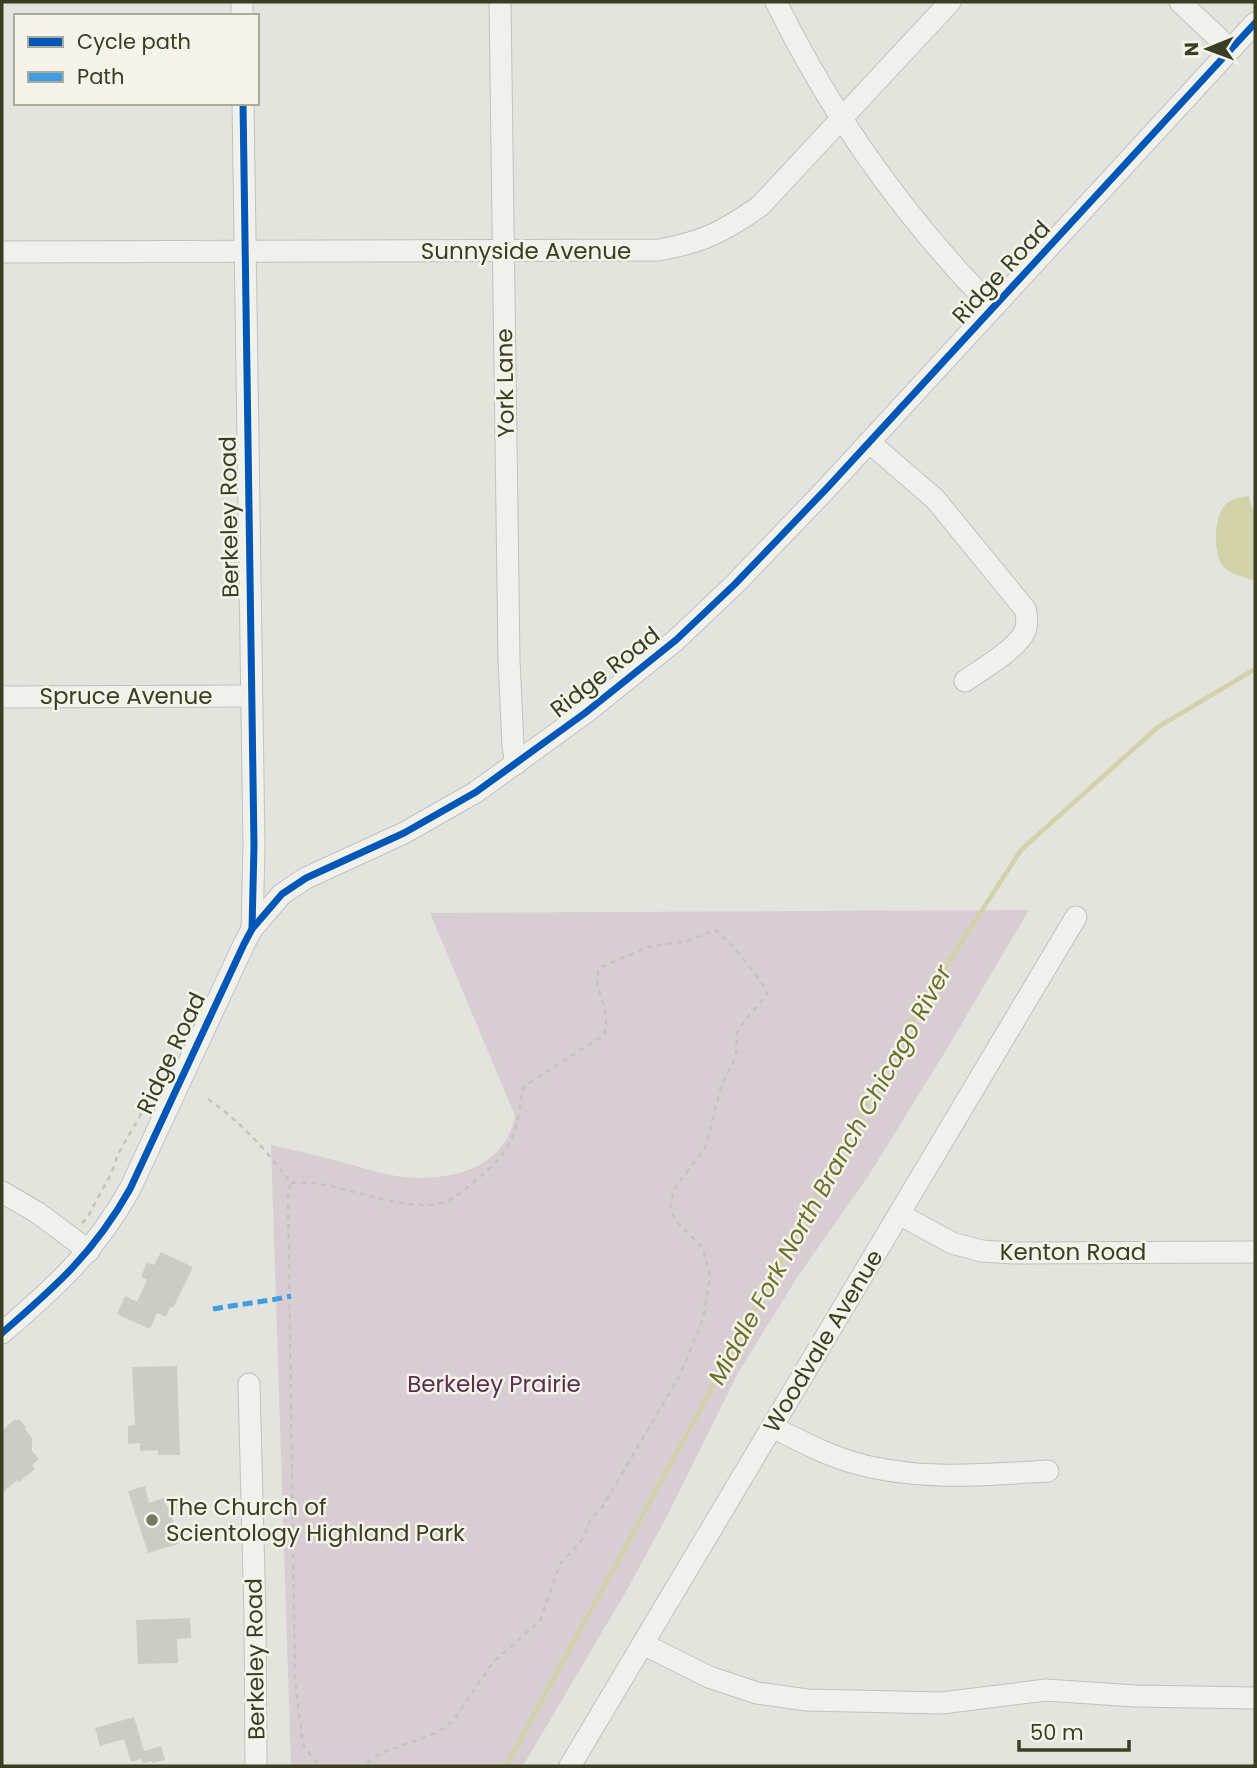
<svg xmlns="http://www.w3.org/2000/svg" width="1257" height="1768" viewBox="0 0 1257 1768" font-family="Poppins,sans-serif">
	<style>
		.green { fill: #d9cdd4 }
		.water { fill: #d2d2a8 }
		.lines { fill: none; stroke-linecap: round; stroke-linejoin: round }
		.stream { stroke: #d2d2a8; stroke-width: 4.5 }
		.building { fill: #cbccc5 }
		.minor-casing { stroke: #c1c2bb; stroke-width: 23 }
		.path { stroke: #c3c4bc; stroke-width: 2.5; stroke-dasharray: 5 5; stroke-linecap: butt }
		.minor { stroke: #f0f0ed; stroke-width: 21 }
		.quiet { stroke: #3f9ee0; stroke-width: 5; stroke-dasharray: 10 5; stroke-linecap: butt }
		.cycleway-casing { stroke: #f4f4ea; stroke-width: 11 }
		.cycleway { stroke: #0057b8; stroke-width: 7 }
		.poi-dot { fill: #767864; stroke: #f4f4ea; stroke-width: 2.5 }
		.labels { text-anchor: middle; stroke-width: 5; stroke-linejoin: round; paint-order: stroke }
		.street-label { font-size: 23px; fill: #3b3e23; stroke: #f4f4ea }
		.park-label { font-size: 23px; fill: #5b304e; stroke: #f4f4ea }
		.poi-label { font-size: 23px; fill: #3b3e23; stroke: #f4f4ea; text-anchor: start }
		.water-label { font-size: 24px; font-style: italic; fill: #6e7029; stroke: #f4f4ea }
	</style>
	<rect width="100%" height="100%" fill="#e3e4dd"/>
	<path class="green" d="M1029 910 945 1052 869 1175 798 1276 738 1373 666 1518 628 1588 523 1766H291L271 1145C293 1150 316 1155 338 1161 365 1168 394 1179 422 1178 465 1177 506 1162 515 1116L430 913Z"/>
	<path class="water" d="M1249 496 1252 508 1255 511V580H1253C1243 577 1230 574 1223 566 1213 554 1214 518 1224 506 1230 499 1240 497 1249 496Z"/>
	<g class="lines">
		<path class="stream" d="M506 1766 920 1006 1021 850 1158 727 1255 669"/>
	</g>
	<g class="building">
		<path d="M161 1252 193 1267 173 1308 170 1307 166 1317 157 1313 150 1329 117 1314 125 1296 137 1302 147 1280 141 1277 147 1262 154 1265Z"/>
		<path d="M177 1366 180 1455H158V1450L140 1451V1443L128 1444V1426L135 1425 132 1367Z"/>
		<path d="M15 1419 17 1421 19 1419 26 1427 25 1429 32 1438V1451L39 1459 32 1465 35 1469 19 1482 17 1480 2 1493V1431Z"/>
		<path d="M145 1486 149 1503 164 1498 167 1507 170 1506 178 1544 148 1553 128 1491Z"/>
		<path d="M190 1618 191 1638 177 1639 178 1663 138 1664 136 1620Z"/>
		<path d="M134 1717 144 1751 161 1746 165 1760 152 1763V1761L143 1763 141 1759 131 1762 124 1739 100 1746 95 1728Z"/>
	</g>
	<g class="lines">
		<g class="minor-casing">
			<g id="minor">
				<path d="M242 2V16"/>
				<path d="M500 2 509 660 513 746 516 764"/>
				<path d="M776 2C817 86 868 164 928 236 949 260 969 286 995 306"/>
				<path d="M1180 2 1230 49"/>
				<path d="M243 103 254 846 252 929"/>
				<path d="M2 252 659 250C703 242 723 232 760 206L950 2"/>
				<path d="M869 442 935 499 1025 609C1027 616 1028 623 1025 631 1017 649 982 669 965 681"/>
				<path d="M2 697 251 696"/>
				<path d="M2 1192 38 1213 89 1251"/>
				<path d="M899 1214 952 1243 982 1251 1014 1253 1255 1252"/>
				<path d="M2 1333C56 1286 94 1253 130 1189L244 944 252 929 282 894 306 878 404 833 476 792 585 713 676 640 735 584 828 487 1255 23"/>
				<path d="M249 1384 255 1616 256 1766"/>
				<path d="M772 1427C799 1440 826 1455 855 1463 918 1481 984 1475 1048 1471"/>
				<path d="M643 1644 709 1677 757 1693 807 1700 942 1703 1046 1690 1135 1696 1255 1698"/>
				<path d="M570 1766 1076 917"/>
			</g>
		</g>
		<g class="path">
			<path d="M208 1099C241 1122 267 1151 291 1183L288 1192 295 1681 303 1745 319 1766"/>
			<path d="M291 1183C337 1178 398 1214 440 1203 455 1200 465 1189 476 1180 513 1151 517 1132 523 1087L604 1035C612 1004 592 996 599 968L651 946 687 941 715 930C726 937 765 982 767 995L744 1021 737 1033 736 1056 722 1084 705 1148 675 1188 670 1206 675 1220 703 1248 710 1278 703 1319 680 1375 603 1506 591 1519 582 1540 560 1564 540 1621 493 1662 453 1721 436 1733 381 1753 362 1766"/>
			<path d="M82 1223 87 1218 112 1172 118 1154 154 1092"/>
		</g>
		<use href="#minor" class="minor"/>
		<path class="quiet" d="M213 1309C239 1304 265 1302 291 1296"/>
		<g class="cycleway-casing">
			<g id="cycleway">
				<path d="M243 103 254 846 252 929"/>
				<path d="M2 1333C56 1286 94 1253 130 1189L244 944 252 929 282 894 306 878 404 833 476 792 585 713 676 640 735 584 828 487 1255 23"/>
			</g>
		</g>
		<use href="#cycleway" class="cycleway"/>
	</g>
	<circle class="poi-dot" cx="152" cy="1520" r="7"/>
	<g class="labels">
		<g class="street-label">
			<text x="526" y="259">Sunnyside Avenue</text>
			<text transform="translate(1001 272) rotate(-47)" y="8">Ridge Road</text>
			<text transform="translate(505 383) rotate(-91)" y="8">York Lane</text>
			<text transform="translate(229 517) rotate(-91)" y="8">Berkeley Road</text>
			<text transform="translate(605 672) rotate(-38)" y="8">Ridge Road</text>
			<text x="126" y="704">Spruce Avenue</text>
			<text transform="translate(171 1053) rotate(-65)" y="8">Ridge Road</text>
			<text x="1073" y="1260">Kenton Road</text>
			<text transform="translate(823 1341) rotate(-59)" y="8">Woodvale Avenue</text>
			<text transform="translate(255 1659) rotate(-91)" y="8">Berkeley Road</text>
		</g>
		<g class="park-label">
			<text x="494" y="1392">Berkeley Prairie</text>
		</g>
		<g class="poi-label">
			<text x="166" y="1515">The Church of<tspan x="166" dy="26">Scientology Highland Park</tspan></text>
		</g>
		<g class="water-label">
			<text transform="translate(830 1175) rotate(-61)" y="8">Middle Fork North Branch Chicago River</text>
		</g>
	</g>
	<rect width="1257" height="1768" fill="none" stroke="#3b3e23" stroke-width="7"/>
	<rect x="14" y="14" width="245" height="91" fill="#f4f4ea" stroke="#aaab9a" stroke-width="2"/>
	<rect x="28" y="37" width="35" height="10" fill="#0057b8" stroke="#aaab9a" stroke-width="2"/>
	<text x="77" y="49" font-size="21" fill="#3b3e23">Cycle path</text>
	<rect x="28" y="72" width="35" height="10" fill="#3f9ee0" stroke="#aaab9a" stroke-width="2"/>
	<text x="77" y="84" font-size="21" fill="#3b3e23">Path</text>
	<g transform="translate(1208 49) rotate(269)" stroke="#f4f4ea" stroke-width="5" paint-order="stroke">
	<path d="M0-5L12 26L0 18L-12 26Z" fill="#3b3e23"/>
	<text y="-10" font-size="19" font-weight="bold" text-anchor="middle" fill="#3b3e23">N</text>
	</g>
	<path d="M1019 1740v10h110v-10" fill="none" stroke="#3b3e23" stroke-width="3.5"/>
	<text x="1030" y="1740" font-size="21" fill="#3b3e23" stroke="#f4f4ea" stroke-width="5" paint-order="stroke">50 m</text>
</svg>
